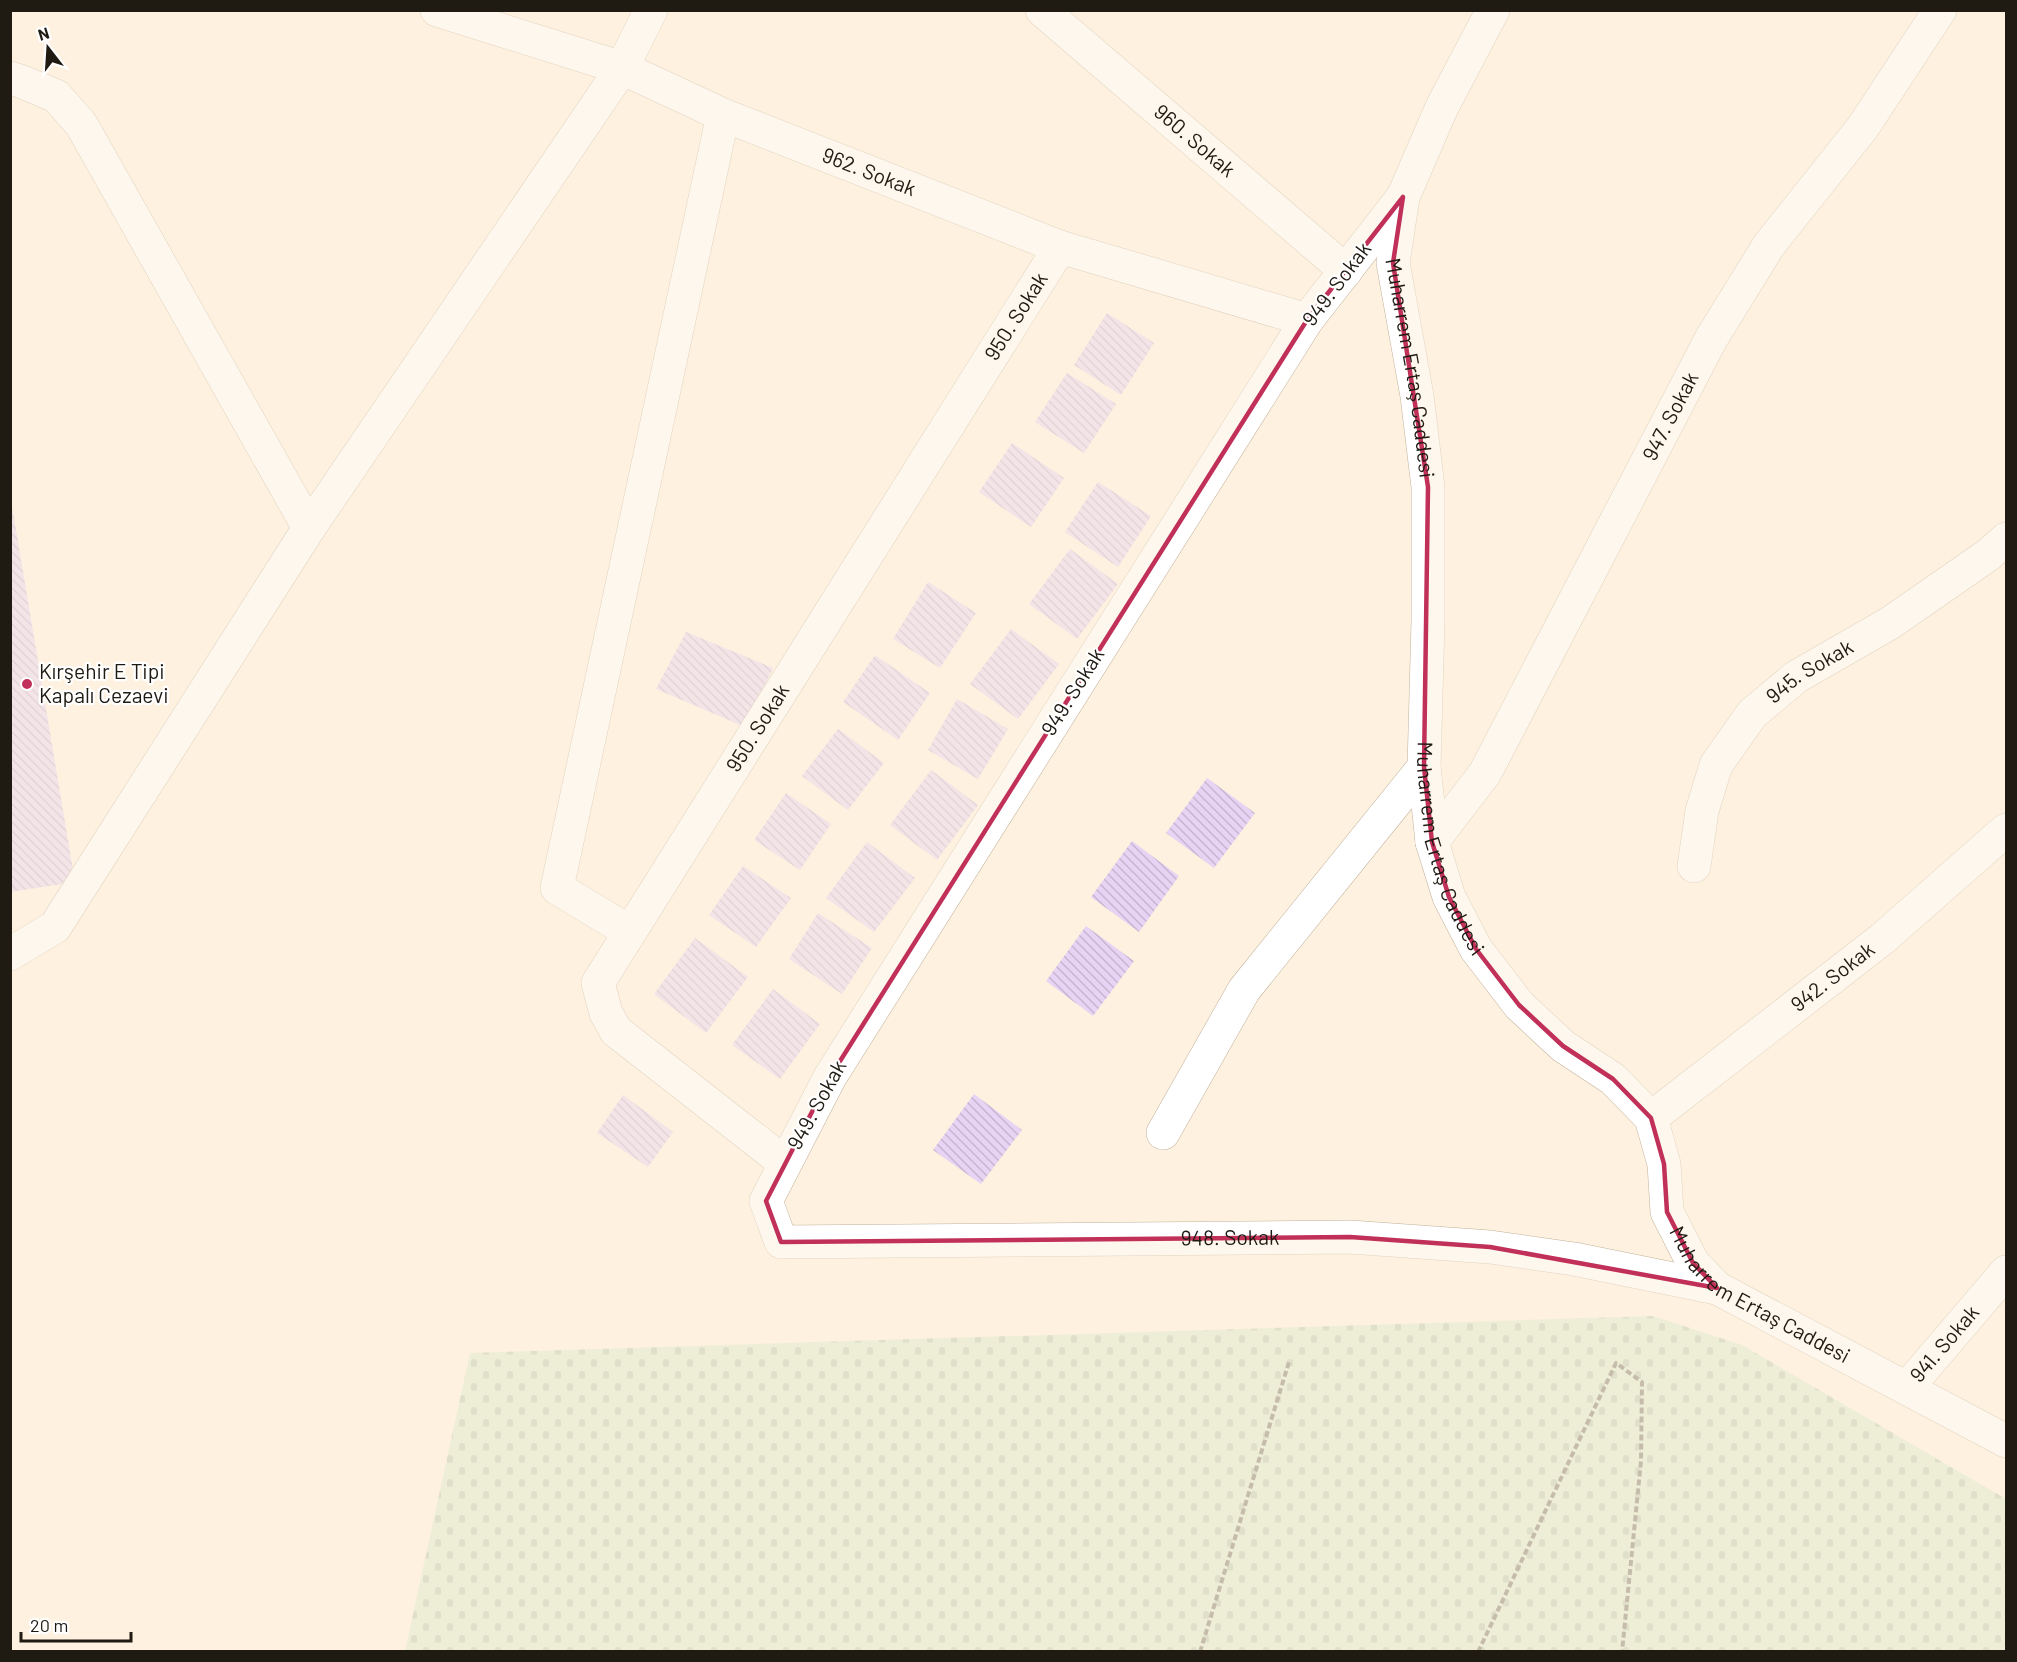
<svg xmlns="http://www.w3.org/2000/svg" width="2017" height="1662" viewBox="0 0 2017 1662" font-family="Barlow,sans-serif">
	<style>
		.cemetery { fill: url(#cemetery-stones) }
		.building { fill: url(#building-back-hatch) }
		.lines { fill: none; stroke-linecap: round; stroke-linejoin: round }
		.minor-casing { stroke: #c1b19c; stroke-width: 34 }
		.path { stroke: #847c6f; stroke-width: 4; stroke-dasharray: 6 3; stroke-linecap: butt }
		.minor { stroke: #fff; stroke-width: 33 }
		.marked { fill: none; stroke: #c03058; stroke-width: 4.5; stroke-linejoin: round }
		.poi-dot { fill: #c03058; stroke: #fff; stroke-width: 2 }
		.labels { text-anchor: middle; stroke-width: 4.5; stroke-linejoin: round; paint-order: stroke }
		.street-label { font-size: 21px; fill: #1f1a12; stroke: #fff }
		.poi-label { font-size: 21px; fill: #1f1a12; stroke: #fff; text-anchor: start }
	</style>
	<defs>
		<pattern id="cemetery-stones" width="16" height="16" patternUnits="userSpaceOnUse" patternTransform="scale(1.5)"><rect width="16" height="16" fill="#dceccd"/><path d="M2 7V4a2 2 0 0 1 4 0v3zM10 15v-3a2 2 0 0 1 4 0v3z" fill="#bccaaf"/></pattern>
		<pattern id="building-back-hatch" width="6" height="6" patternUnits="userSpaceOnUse" patternTransform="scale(1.5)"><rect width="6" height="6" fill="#e7d4f4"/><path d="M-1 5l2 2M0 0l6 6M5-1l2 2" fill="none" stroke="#c6b5d0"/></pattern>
	</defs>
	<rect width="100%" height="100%" fill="#fef1df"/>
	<path class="cemetery" d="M1653 1316 1742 1345 2006 1499V1651H405L470 1353Z"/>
	<g class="building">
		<path d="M1107 313 1154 343 1121 395 1074 365Z"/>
		<path d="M1067 373 1116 404 1084 453 1035 422Z"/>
		<path d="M1012 443 1064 478 1031 527 979 492Z"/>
		<path d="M1098 482 1151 516 1118 567 1065 532Z"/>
		<path d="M10 494 75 882 10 892Z"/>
		<path d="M1070 549 1118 584 1077 639 1029 604Z"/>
		<path d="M928 582 976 613 940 668 893 639Z"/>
		<path d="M1011 629 1059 664 1018 719 970 684Z"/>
		<path d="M686 632 773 668 745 727 656 689Z"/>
		<path d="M875 655 930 693 898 740 843 702Z"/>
		<path d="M957 699 1008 729 978 779 928 750Z"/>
		<path d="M838 729 884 763 848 810 802 776Z"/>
		<path d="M931 770 978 805 937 860 890 825Z"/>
		<path d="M1207 778 1255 813 1214 868 1166 833Z"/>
		<path d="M786 793 831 824 800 870 754 840Z"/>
		<path d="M1132 841 1179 876 1139 932 1091 897Z"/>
		<path d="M867 842 915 878 874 932 826 898Z"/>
		<path d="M743 866 791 898 756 947 709 915Z"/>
		<path d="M818 913 872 948 842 994 789 959Z"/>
		<path d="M1086 926 1134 961 1093 1016 1046 981Z"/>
		<path d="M695 938 748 977 706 1033 654 994Z"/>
		<path d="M773 989 820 1024 780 1079 732 1045Z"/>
		<path d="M974 1094 1022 1130 981 1184 933 1150Z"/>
		<path d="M623 1095 673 1132 648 1167 597 1133Z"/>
	</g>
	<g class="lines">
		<g class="minor-casing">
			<g id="minor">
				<path id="s1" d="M437 10 622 68 723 115 1060 247 1307 320"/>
				<path id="s2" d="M1042 10 1346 271"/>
				<path id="s3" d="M1493 10 1442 107 1403 197 1393 263 1417 396 1428 487V621L1424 767 1432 842 1449 897 1476 949 1519 1005 1563 1046 1613 1079 1651 1118 1664 1164 1667 1212 1693 1263 1717 1288 2006 1441"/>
				<path d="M10 78 20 81 56 96 81 124 309 528 622 68 651 10"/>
				<path id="s4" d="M1403 197 1307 320 830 1077 766 1201 781 1242 1350 1237 1490 1247 1574 1259 1717 1288"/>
				<path id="s5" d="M1432 842 1485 773 1711 339 1769 245 1863 127 1940 10"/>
				<path id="s6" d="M1694 866 1702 811 1716 765 1752 714 1796 677 1890 623 1988 555 2006 539"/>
				<path d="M630 932 557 888 723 115"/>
				<path d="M10 954 55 927 309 528"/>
				<path id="s7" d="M1651 1118 1882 939 2006 830"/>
				<path d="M1163 1133 1244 990 1424 767"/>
				<path id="s8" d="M785 1163 616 1031 606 1013 598 983 1060 247"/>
				<path id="s9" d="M1907 1388 2006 1272"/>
			</g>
		</g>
		<g class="path">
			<path d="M1200 1652 1289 1362"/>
			<path d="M1478 1652 1616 1363 1642 1382 1641 1461 1622 1652"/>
		</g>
		<use href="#minor" class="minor"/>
	</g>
	<path d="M0 0H2017V1662H0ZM1403 197 1393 263 1428 487 1424 767 1432 842 1449 897 1476 949 1519 1005 1563 1046 1613 1079 1651 1118 1664 1164 1667 1212 1693 1263 1717 1288 1490 1247 1350 1237 781 1242 766 1201 830 1077 1307 320Z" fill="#fef1df" fill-opacity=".55" fill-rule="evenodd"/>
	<path class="marked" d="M1403 197 1393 263 1428 487 1424 767 1432 842 1449 897 1476 949 1519 1005 1563 1046 1613 1079 1651 1118 1664 1164 1667 1212 1693 1263 1717 1288 1490 1247 1350 1237 781 1242 766 1201 830 1077 1307 320Z"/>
	<circle class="poi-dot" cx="27" cy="684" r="6"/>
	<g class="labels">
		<g class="street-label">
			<text dy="7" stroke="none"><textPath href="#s2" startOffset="201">960. Sokak</textPath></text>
			<text dy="7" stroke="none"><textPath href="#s1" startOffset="462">962. Sokak</textPath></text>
			<text transform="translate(1337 284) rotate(-53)" y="7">949. Sokak</text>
			<text dy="7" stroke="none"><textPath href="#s8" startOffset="1053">950. Sokak</textPath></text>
			<text dy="7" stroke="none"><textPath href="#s3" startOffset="381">Muharrem Ertaş Caddesi</textPath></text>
			<text dy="7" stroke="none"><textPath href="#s5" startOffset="489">947. Sokak</textPath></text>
			<text dy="7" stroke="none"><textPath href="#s6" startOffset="238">945. Sokak</textPath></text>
			<text transform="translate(1073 692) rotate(-58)" y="7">949. Sokak</text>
			<text dy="7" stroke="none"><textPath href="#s8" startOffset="567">950. Sokak</textPath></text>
			<text dy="7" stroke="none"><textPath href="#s3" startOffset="867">Muharrem Ertaş Caddesi</textPath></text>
			<text dy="7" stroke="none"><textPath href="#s7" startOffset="230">942. Sokak</textPath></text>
			<text transform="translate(817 1105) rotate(-61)" y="7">949. Sokak</text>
			<text dy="7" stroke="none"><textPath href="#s4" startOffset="1683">948. Sokak</textPath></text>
			<text dy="7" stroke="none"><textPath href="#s3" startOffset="1443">Muharrem Ertaş Caddesi</textPath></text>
			<text dy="7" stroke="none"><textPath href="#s9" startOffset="58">941. Sokak</textPath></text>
		</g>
		<g class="poi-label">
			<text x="39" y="679">Kırşehir E Tipi<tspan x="39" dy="24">Kapalı Cezaevi</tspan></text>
		</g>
	</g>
	<rect width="2017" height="1662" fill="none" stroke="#1f1a12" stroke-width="24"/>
	<g transform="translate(48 48) rotate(343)" stroke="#ffffff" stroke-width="4.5" paint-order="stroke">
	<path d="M0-4.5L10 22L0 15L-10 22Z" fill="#1f1a12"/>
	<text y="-9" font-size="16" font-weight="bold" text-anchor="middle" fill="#1f1a12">N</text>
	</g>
	<path d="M21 1632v9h110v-9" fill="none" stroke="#1f1a12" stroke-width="3"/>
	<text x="30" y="1632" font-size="18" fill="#1f1a12" stroke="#ffffff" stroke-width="4.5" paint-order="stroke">20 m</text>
</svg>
